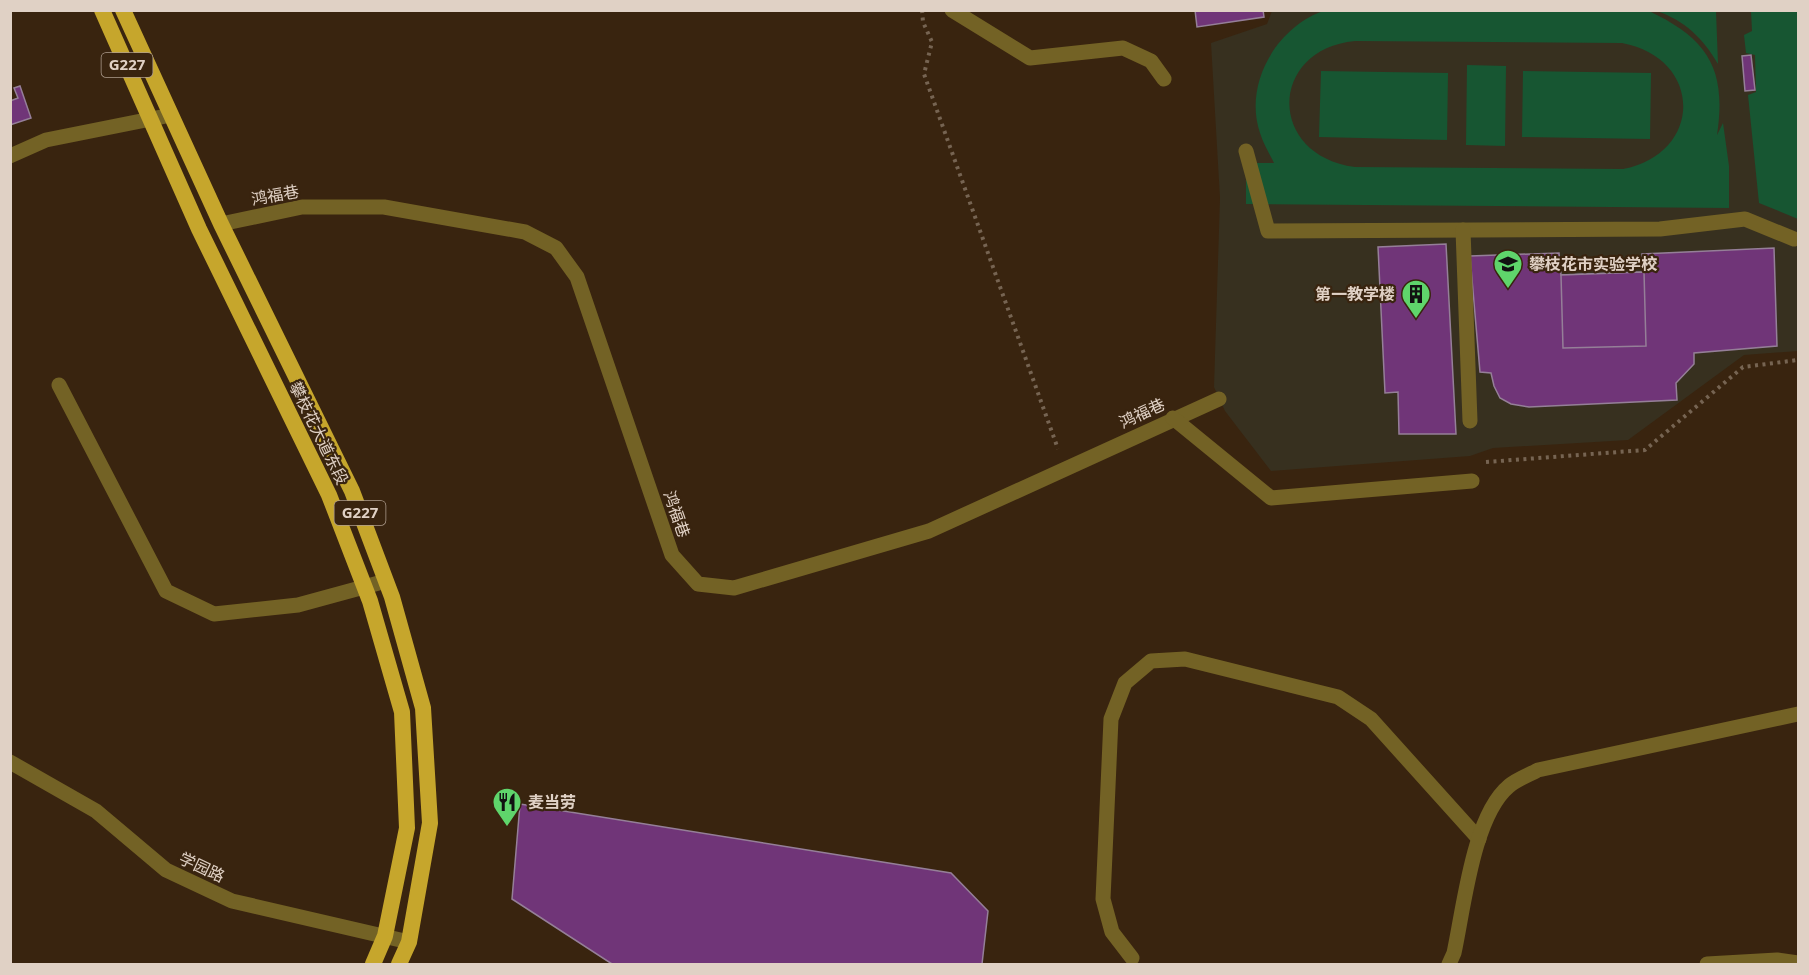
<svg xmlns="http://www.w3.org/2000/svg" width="1809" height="975" viewBox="0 0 1809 975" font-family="'Noto Sans','Noto Sans SC',sans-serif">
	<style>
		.education { fill: #37301f }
		.green { fill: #175632; fill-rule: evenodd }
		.building { fill: #703578; stroke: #957f98; stroke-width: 1.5 }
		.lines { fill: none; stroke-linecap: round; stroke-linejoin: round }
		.path { stroke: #766452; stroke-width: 4; stroke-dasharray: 3 4.5; stroke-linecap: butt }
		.service { stroke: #736225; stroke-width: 15 }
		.minor { stroke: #736225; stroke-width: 15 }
		.trunk { stroke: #c6a62c; stroke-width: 16 }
		.labels { text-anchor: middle; stroke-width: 4.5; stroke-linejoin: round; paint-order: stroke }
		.shield { fill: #39240f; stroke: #ae9d8e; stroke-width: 1.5 }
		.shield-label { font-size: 15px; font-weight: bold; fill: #e0d1c5 }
		.street-label { font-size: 16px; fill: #e0d1c5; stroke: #39240f }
		.poi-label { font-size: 16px; font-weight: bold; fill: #e0d1c5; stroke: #39240f; text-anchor: start }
	</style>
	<rect width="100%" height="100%" fill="#39240f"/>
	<path class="education" d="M1272 11H1798V351L1744 355 1628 440 1493 448 1470 456 1271 471 1225 411 1214 387 1220 198 1211 43 1267 24Z"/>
	<g class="green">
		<path d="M1326 10 1649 11C1708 39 1727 69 1717 135L1723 123 1729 166V208L1246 204V163H1274C1269 153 1263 143 1260 133 1243 83 1278 25 1326 10ZM1355 41 1622 43C1703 58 1704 153 1623 169L1355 167C1266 155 1269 49 1355 41Z"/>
		<path d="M1657 11H1716L1718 64C1703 38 1685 21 1657 11Z"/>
		<path d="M1751 11H1798V219L1759 203 1748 95 1756 92 1755 55 1746 53 1744 35 1752 31Z"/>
		<path d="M1467 65 1506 66 1505 146 1466 145Z"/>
		<path d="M1321 71 1448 73 1447 140 1319 137Z"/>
		<path d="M1523 71 1651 73 1650 139 1522 137Z"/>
	</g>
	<g class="building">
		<path d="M1195 10H1263L1264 17 1197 27Z"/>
		<path d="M1751 55 1755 90 1745 91 1742 56Z"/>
		<path d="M20 86 31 118 10 125V101L18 98 14 88Z"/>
		<path d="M1446 244 1456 434H1399L1398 392 1385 393 1378 247Z"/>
		<path d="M1774 248 1777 346 1694 353V364L1676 383 1677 400 1529 407 1511 404 1500 398 1494 386 1491 373 1480 372 1470 256 1559 253 1561 275 1644 272 1642 254Z"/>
		<path d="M1644 272 1646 346 1563 348 1561 275Z"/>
		<path d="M520 804 951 873 988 911 982 964H612L512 899Z"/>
	</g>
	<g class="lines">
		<g class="path">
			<path d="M922 10 923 22 932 42 924 74 1058 449"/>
			<path d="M1486 462 1645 450 1743 367 1798 360"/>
		</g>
		<g class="service">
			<path d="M952 10 1030 58 1123 48 1151 61 1164 79"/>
			<path d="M1246 151 1268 231 1660 229 1745 219 1794 239"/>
			<path d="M10 156 46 140 171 115"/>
			<path d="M1463 230 1470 421"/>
			<path d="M59 385 166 591 214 614 298 605 386 581"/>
			<path d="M1132 958 1112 932 1103 899 1111 719 1125 683 1151 661 1185 659 1338 697 1371 719 1479 839"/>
			<path d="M1707 964 1777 960 1798 963"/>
		</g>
		<g class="minor">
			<path d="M221 224 302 207H384L525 232 556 248 577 277 672 555 698 584 734 588 929 531 1219 399"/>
			<path d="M1173 418 1271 498 1472 481"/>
			<path d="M10 762 96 811 166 870 232 901 409 942"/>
			<path d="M1449 964 1454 953C1464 907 1473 816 1509 786 1517 779 1529 775 1538 770L1798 714"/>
		</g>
		<g class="trunk">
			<path d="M102 10 199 229 329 495 370 601 402 712 407 828 385 936 373 964"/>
			<path d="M123 10 221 224 352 491 392 597 423 708 430 823 409 942 399 964"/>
		</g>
	</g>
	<defs>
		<g id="school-pin" transform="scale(1.5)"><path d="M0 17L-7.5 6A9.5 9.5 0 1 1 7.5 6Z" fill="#5fd56b" stroke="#39240f"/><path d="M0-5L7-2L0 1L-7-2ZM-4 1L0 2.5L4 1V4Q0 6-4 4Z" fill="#111"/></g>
		<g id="building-pin" transform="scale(1.5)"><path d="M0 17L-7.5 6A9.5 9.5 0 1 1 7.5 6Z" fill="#5fd56b" stroke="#39240f"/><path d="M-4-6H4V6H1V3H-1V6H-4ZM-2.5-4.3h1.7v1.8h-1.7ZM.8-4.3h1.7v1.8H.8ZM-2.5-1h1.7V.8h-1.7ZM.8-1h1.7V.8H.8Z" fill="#111"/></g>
		<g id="restaurant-pin" transform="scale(1.5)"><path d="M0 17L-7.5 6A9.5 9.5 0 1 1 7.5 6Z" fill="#5fd56b" stroke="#39240f"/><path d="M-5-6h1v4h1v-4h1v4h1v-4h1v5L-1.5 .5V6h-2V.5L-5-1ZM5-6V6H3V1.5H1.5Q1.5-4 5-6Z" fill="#111"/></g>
	</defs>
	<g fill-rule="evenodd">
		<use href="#school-pin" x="1508" y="264"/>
		<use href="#building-pin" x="1416" y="294"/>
		<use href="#restaurant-pin" x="507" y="802"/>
	</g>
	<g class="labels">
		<g class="shield">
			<rect x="101.5" y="53" width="51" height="24" rx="4.5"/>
			<rect x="334.5" y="501" width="51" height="24" rx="4.5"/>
		</g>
		<g class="shield-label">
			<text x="127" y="70">G227</text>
			<text x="360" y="518">G227</text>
		</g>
		<g class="street-label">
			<text transform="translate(275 195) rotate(-10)" y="6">鸿福巷</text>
			<text transform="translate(1142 413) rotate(-25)" y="6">鸿福巷</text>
			<text transform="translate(319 433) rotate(64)" y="6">攀枝花大道东段</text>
			<text transform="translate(677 514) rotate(71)" y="6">鸿福巷</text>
			<text transform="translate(202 867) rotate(25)" y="6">学园路</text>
		</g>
		<g class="poi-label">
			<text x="1529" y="270">攀枝花市实验学校</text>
			<text x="1395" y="300" text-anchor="end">第一教学楼</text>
			<text x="528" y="808">麦当劳</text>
		</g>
	</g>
	<rect width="1809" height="975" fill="none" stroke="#e0d1c5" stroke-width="24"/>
</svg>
